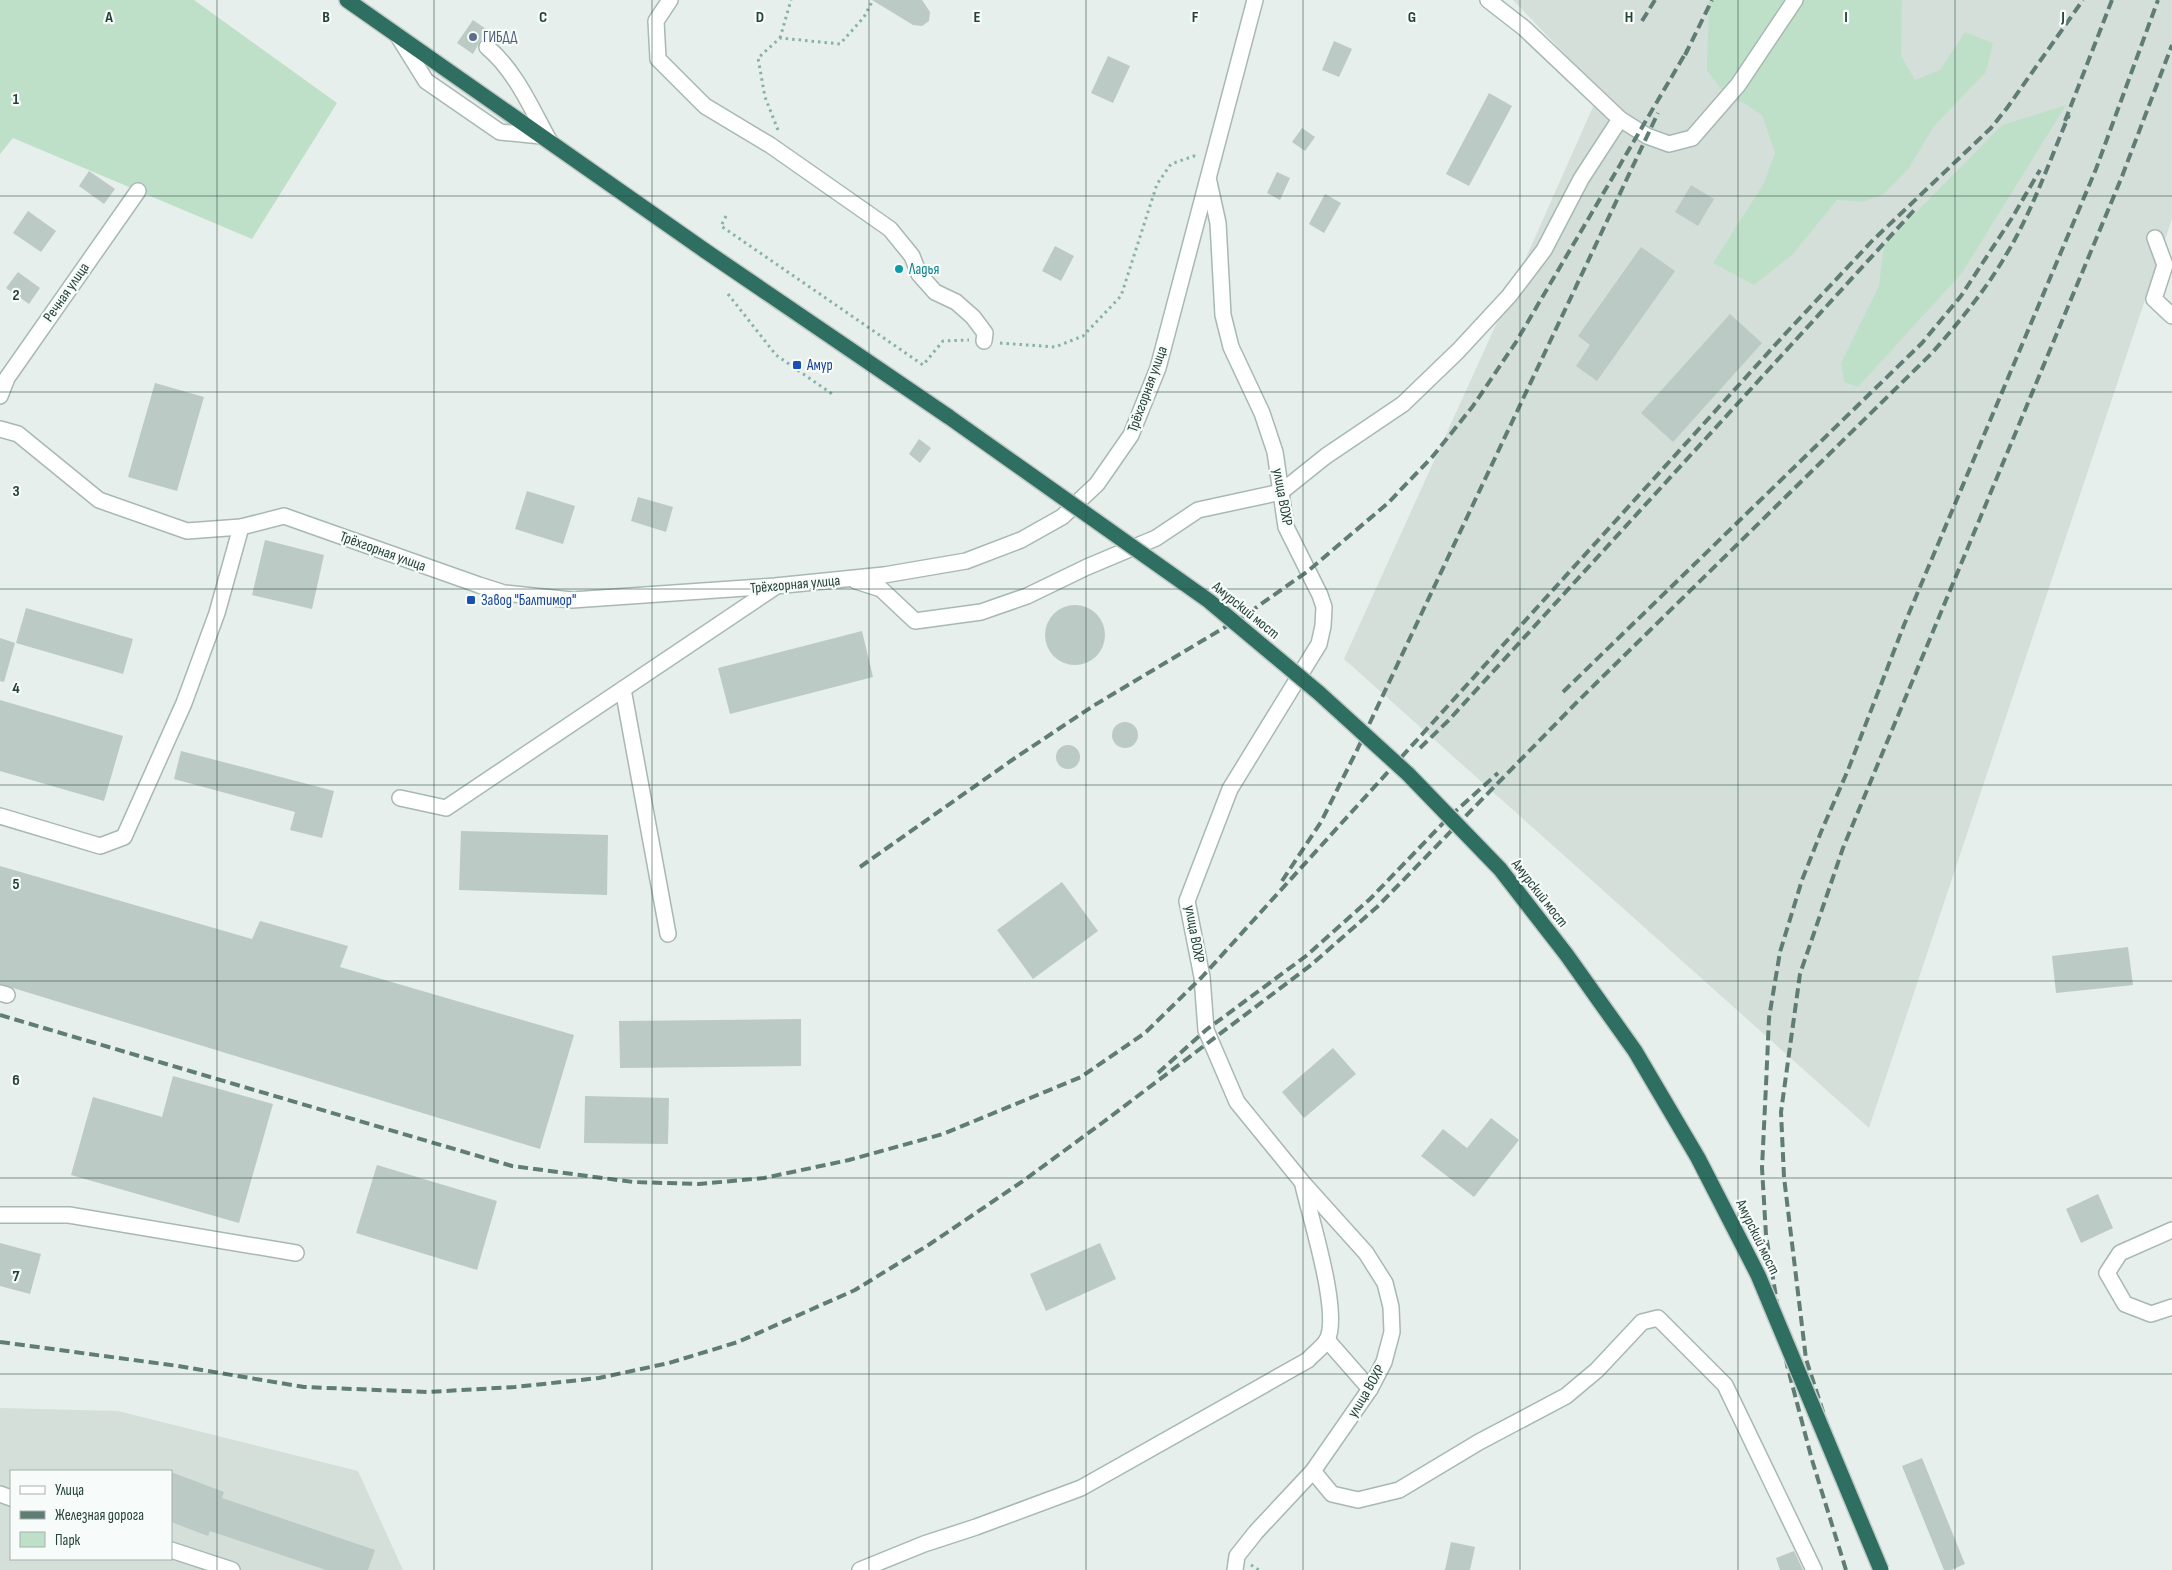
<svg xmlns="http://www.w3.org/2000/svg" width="2172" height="1570" viewBox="0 0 2172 1570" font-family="'Sofia Sans Condensed',sans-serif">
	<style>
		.built { fill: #d4dfda; fill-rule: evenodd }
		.green { fill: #bfe0c8 }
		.building { fill: #bbcac4 }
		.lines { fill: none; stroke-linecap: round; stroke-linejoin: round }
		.minor-casing { stroke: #a8b8b2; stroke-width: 18 }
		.highway-casing { stroke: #c2cac8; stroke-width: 18 }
		.path { stroke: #86b3a5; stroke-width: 3; stroke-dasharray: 2.5 4; stroke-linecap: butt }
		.minor { stroke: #fff; stroke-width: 15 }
		.highway { stroke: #2f6f62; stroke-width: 15 }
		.rail { stroke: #5f7d75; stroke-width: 4; stroke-dasharray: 10 5; stroke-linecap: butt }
		.highway-bridge-casing { stroke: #c2cac8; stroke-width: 18; stroke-linecap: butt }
		.highway-bridge { stroke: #2f6f62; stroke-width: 15 }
		.grid { fill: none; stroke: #24423a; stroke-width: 1; stroke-opacity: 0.55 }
		.service-dot { fill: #5c6f8a; stroke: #f7fbf9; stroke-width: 2 }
		.culture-dot { fill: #0f9aa8; stroke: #f7fbf9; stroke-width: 2 }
		.transit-dot { fill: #1a4fb4; stroke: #f7fbf9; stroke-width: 2 }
		.labels { text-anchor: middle; stroke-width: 4.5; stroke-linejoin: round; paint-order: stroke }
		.service-label { font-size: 15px; fill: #4e5e75; stroke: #f7fbf9; text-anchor: start }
		.culture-label { font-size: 15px; fill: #0d838f; stroke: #f7fbf9; text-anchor: start }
		.street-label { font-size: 15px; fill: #24423a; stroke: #f7fbf9 }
		.transit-label { font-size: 15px; fill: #164399; stroke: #f7fbf9; text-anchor: start }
		.grid-label { font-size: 16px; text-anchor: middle; font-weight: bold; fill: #24423a; stroke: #f7fbf9; stroke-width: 4.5; stroke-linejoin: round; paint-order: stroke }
	</style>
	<rect width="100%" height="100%" fill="#e6efeb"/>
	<g class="built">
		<path d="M1513 0H2172V219L1869 1128 1344 659 1509 296 1600 91Z"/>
		<path d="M0 1408 118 1411 358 1471 403 1570H0ZM11 1471H171V1559H11Z"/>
	</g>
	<g class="green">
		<path d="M0 0H194L337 103 252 239 13 138 0 154Z"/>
		<path d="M1709 0H1902L1901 55 1915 80 1940 70 1965 32 1993 43 1986 72 1934 126 1909 168 1884 194 1862 202 1837 200 1792 255 1754 285 1713 263 1764 183 1775 153 1762 115 1744 103 1726 96 1707 70Z"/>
		<path d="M2066 105 1962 273 1858 387 1844 382 1841 363 1879 286 1884 245 2002 125Z"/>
	</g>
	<g class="building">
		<path d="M872 0H922L930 12 929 21 922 26 913 25Z"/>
		<path d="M473 20 489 31 480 41 473 54 457 43Z"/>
		<path d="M1334 41 1352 49 1339 77 1322 70Z"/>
		<path d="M1108 56 1130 66 1113 103 1091 93Z"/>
		<path d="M1489 93 1512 106 1469 186 1446 174Z"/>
		<path d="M1302 128 1315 137 1305 151 1292 142Z"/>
		<path d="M89 171 115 189 104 204 79 186Z"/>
		<path d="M1277 172 1290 178 1280 200 1267 193Z"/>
		<path d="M1691 185 1714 199 1698 226 1675 212Z"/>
		<path d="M1325 194 1341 203 1324 233 1309 224Z"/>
		<path d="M28 211 56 231 41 252 13 233Z"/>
		<path d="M1055 246 1074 256 1061 281 1042 271Z"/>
		<path d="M1641 247 1675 271 1597 381 1576 366 1590 345 1578 336Z"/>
		<path d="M18 272 40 288 29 304 6 288Z"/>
		<path d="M1730 314 1762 343 1673 442 1641 413Z"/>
		<path d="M155 383 204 397 177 491 128 477Z"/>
		<path d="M919 439 931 448 920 463 909 454Z"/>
		<path d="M527 491 575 506 563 544 515 529Z"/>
		<path d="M638 497 673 507 666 532 631 521Z"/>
		<path d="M265 540 324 555 312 609 252 595Z"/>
		<circle cx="1075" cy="635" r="30"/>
		<path d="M26 608 133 639 123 674 16 643Z"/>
		<path d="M862 631 873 677 730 714 718 668Z"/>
		<path d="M0 638 15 643 4 682 0 681Z"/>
		<path d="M0 700 123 736 104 801 0 771Z"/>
		<circle cx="1125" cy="735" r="13"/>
		<circle cx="1068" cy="757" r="12"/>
		<path d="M181 751 334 791 322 838 290 830 295 812 174 779Z"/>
		<path d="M461 831 608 835 607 895 459 890Z"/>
		<path d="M0 866 252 939 260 921 348 946 340 967 574 1035 540 1149 0 984Z"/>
		<path d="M1062 882 1098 931 1033 979 997 930Z"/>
		<path d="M2128 947 2133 985 2056 993 2052 956Z"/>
		<path d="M801 1019V1066L620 1068 619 1021Z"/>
		<path d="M1333 1048 1356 1074 1304 1118 1282 1092Z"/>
		<path d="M173 1076 273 1104 239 1223 71 1175 93 1097 162 1117Z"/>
		<path d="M585 1096 669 1098 668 1144 584 1143Z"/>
		<path d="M1491 1118 1519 1140 1474 1197 1421 1156 1443 1129 1467 1148Z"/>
		<path d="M377 1165 497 1201 477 1270 356 1233Z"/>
		<path d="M2098 1194 2113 1228 2081 1243 2066 1209Z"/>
		<path d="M0 1243 41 1254 30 1294 0 1286Z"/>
		<path d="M1100 1243 1116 1279 1046 1311 1030 1274Z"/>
		<path d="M1922 1458 1965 1564 1951 1570H1944L1902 1466Z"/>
		<path d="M171 1472 224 1492 222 1498 375 1550 368 1570H326L210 1531 208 1536 171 1522Z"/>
		<path d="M1451 1542 1475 1547 1470 1570H1445Z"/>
		<path d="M1794 1551 1803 1570H1780L1776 1558Z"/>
	</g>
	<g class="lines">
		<g class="minor-casing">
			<g id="minor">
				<path d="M670 0 656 21 658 59 705 106 770 145 890 229 912 256 919 274 935 292 956 302 973 317 985 333 984 341"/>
				<path d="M1488 0 1524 28 1620 119 1647 136 1669 144 1692 138 1738 85 1795 0"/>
				<path d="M398 36 426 81 500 132 541 136"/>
				<path d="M487 47C516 71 532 110 550 142"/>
				<path d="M1209 182 1218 223 1223 315 1231 347 1262 413 1275 452 1286 527 1320 595 1324 607 1323 626 1319 644 1230 789 1187 901 1202 977 1206 1030 1237 1102 1303 1183 1366 1253 1385 1283 1391 1307 1392 1332 1384 1362 1370 1389 1313 1471 1256 1532 1237 1556 1235 1570"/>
				<path d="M2155 238 2165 265 2154 299 2172 316"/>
				<path d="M0 396 7 378 138 191"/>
				<path d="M0 429 18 434 99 500 187 531 241 527 284 516 479 585 504 593 572 600 775 586 884 575 966 561 1021 540 1062 517 1097 484 1131 435 1158 368 1255 0"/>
				<path d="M856 581 881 589 915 621 981 612 1027 596 1087 567 1156 538 1198 510 1281 492 1326 456 1403 404 1458 351 1509 296 1544 250 1581 179 1620 119"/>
				<path d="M623 689 668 934"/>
				<path d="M400 798 446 808 775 587"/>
				<path d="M0 816 100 846 124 837 184 703 217 613 241 527"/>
				<path d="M0 993 7 995"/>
				<path d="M0 1215H69L296 1253"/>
				<path d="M2172 1230 2120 1253 2107 1273 2125 1304 2151 1314 2172 1307"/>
				<path d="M1327 1340 1370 1389"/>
				<path d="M1313 1471 1332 1494 1358 1500 1399 1490 1479 1442 1566 1396 1597 1370 1642 1322 1658 1318 1725 1385 1814 1570"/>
				<path d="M0 1494 11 1498"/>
				<path d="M171 1550 232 1570"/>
				<path d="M860 1570 924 1544 976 1527 1081 1488 1308 1360C1313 1354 1323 1347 1327 1340 1341 1313 1310 1217 1303 1185"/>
			</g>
		</g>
		<g class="highway-casing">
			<path id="highway" d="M347 0 704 250 949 417"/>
		</g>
		<g class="path">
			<path d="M780 38 791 0"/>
			<path d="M778 130 765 97 758 58 780 38 840 44 864 17 873 0"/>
			<path d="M726 216 721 226 923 365 943 341 969 340"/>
			<path d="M728 294 776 355 835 396"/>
			<path d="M1000 343 1055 347 1083 336 1121 296 1157 184 1171 164 1194 156 1199 157"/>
			<path d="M1251 1565 1259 1570"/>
		</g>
		<use href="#minor" class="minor"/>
		<use href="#highway" class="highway"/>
		<g class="rail">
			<path d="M1642 21 1655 0"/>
			<path d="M1685 55 1712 0"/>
			<path d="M2065 121 2112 0"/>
			<path d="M1563 692 1922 343 1961 296 2012 218 2040 170"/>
			<path d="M1420 748 1448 721 1917 207"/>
			<path d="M860 867 1015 758 1093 706 1247 614 1308 571 1388 503 1433 456 1473 406 1516 342 1688 49"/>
			<path d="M1282 881 1321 822 1358 748 1658 113"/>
			<path d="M0 1015 512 1166 633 1182 699 1184 764 1178 849 1160 943 1134 1081 1077 1145 1033 1202 977 1786 333 1872 241 1991 128 2007 108 2083 0"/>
			<path d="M1158 1073 1206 1030 1306 956 1370 899 1448 818 1498 773"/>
			<path d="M0 1342 178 1366 304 1387 428 1392 515 1387 599 1378 669 1363 738 1342 855 1290 930 1244 1023 1181 1102 1123 1311 965 1377 907 1578 701 1932 353C1959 322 1985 291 2006 255 2032 212 2049 162 2069 115"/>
			<path d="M1846 1570 1812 1460 1787 1365 1766 1235 1762 1168 1766 1085 1769 1018 1780 952 1802 880 1821 832 1848 770 1904 625 2096 169 2158 0"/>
			<path d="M1874 1570 1806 1359 1784 1177 1781 1112 1800 974 1843 848 2121 179 2172 45"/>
		</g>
		<g class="highway-bridge-casing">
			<path id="highway-bridge" d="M949 417 1209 601 1319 693 1408 774 1500 869 1566 954 1635 1051 1698 1158 1758 1275 1881 1570"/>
		</g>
		<use href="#highway-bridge" class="highway-bridge"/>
	</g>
	<path class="grid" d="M217 0V1570M434 0V1570M652 0V1570M869 0V1570M1086 0V1570M1303 0V1570M1520 0V1570M1738 0V1570M1955 0V1570M0 196H2172M0 392H2172M0 589H2172M0 785H2172M0 981H2172M0 1178H2172M0 1374H2172"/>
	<circle class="service-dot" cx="473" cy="37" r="5"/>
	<circle class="culture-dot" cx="899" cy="269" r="5"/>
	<g class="transit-dot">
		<rect x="792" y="360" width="10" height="10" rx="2.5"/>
		<rect x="466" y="595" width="10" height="10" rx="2.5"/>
	</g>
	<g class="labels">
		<g class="service-label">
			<text x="483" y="42">ГИБДД</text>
		</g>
		<g class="culture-label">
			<text x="909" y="274">Ладья</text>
		</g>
		<g class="street-label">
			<text transform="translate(66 292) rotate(-55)" y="5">Речная улица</text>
			<text transform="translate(1147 389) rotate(-70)" y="5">Трёхгорная улица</text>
			<text transform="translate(1283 497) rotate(80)" y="5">улица ВОХР</text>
			<text transform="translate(383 551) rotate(20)" y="5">Трёхгорная улица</text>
			<text transform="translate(795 584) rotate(-5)" y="5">Трёхгорная улица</text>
			<text transform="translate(1246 610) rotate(39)" y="5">Амурский мост</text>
			<text transform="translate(1540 893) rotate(52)" y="5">Амурский мост</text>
			<text transform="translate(1195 934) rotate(80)" y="5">улица ВОХР</text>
			<text transform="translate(1758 1237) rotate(64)" y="5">Амурский мост</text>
			<text transform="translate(1366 1391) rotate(-59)" y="5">улица ВОХР</text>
		</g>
		<g class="transit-label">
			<text x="807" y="370">Амур</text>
			<text x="481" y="605">Завод "Балтимор"</text>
		</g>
	</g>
	<g class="grid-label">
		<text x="109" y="22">A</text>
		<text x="326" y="22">B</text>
		<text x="543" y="22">C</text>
		<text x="760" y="22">D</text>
		<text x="977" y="22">E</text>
		<text x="1195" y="22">F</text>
		<text x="1412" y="22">G</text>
		<text x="1629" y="22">H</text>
		<text x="1846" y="22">I</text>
		<text x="2063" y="22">J</text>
		<text x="16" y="104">1</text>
		<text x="16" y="300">2</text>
		<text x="16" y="496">3</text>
		<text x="16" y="693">4</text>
		<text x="16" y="889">5</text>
		<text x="16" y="1085">6</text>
		<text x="16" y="1281">7</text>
	</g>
	<rect x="10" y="1470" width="162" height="90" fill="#f7fbf9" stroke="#a3b1ad"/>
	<rect x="20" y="1486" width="25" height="8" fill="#ffffff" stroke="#a3b1ad"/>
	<text x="55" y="1495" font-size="15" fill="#24423a">Улица</text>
	<rect x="20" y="1511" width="25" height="8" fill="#5f7d75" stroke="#a3b1ad"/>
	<text x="55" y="1520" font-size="15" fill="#24423a">Железная дорога</text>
	<rect x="20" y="1532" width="25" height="15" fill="#bfe0c8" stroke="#a3b1ad"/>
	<text x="55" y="1545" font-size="15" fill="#24423a">Парк</text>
</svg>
